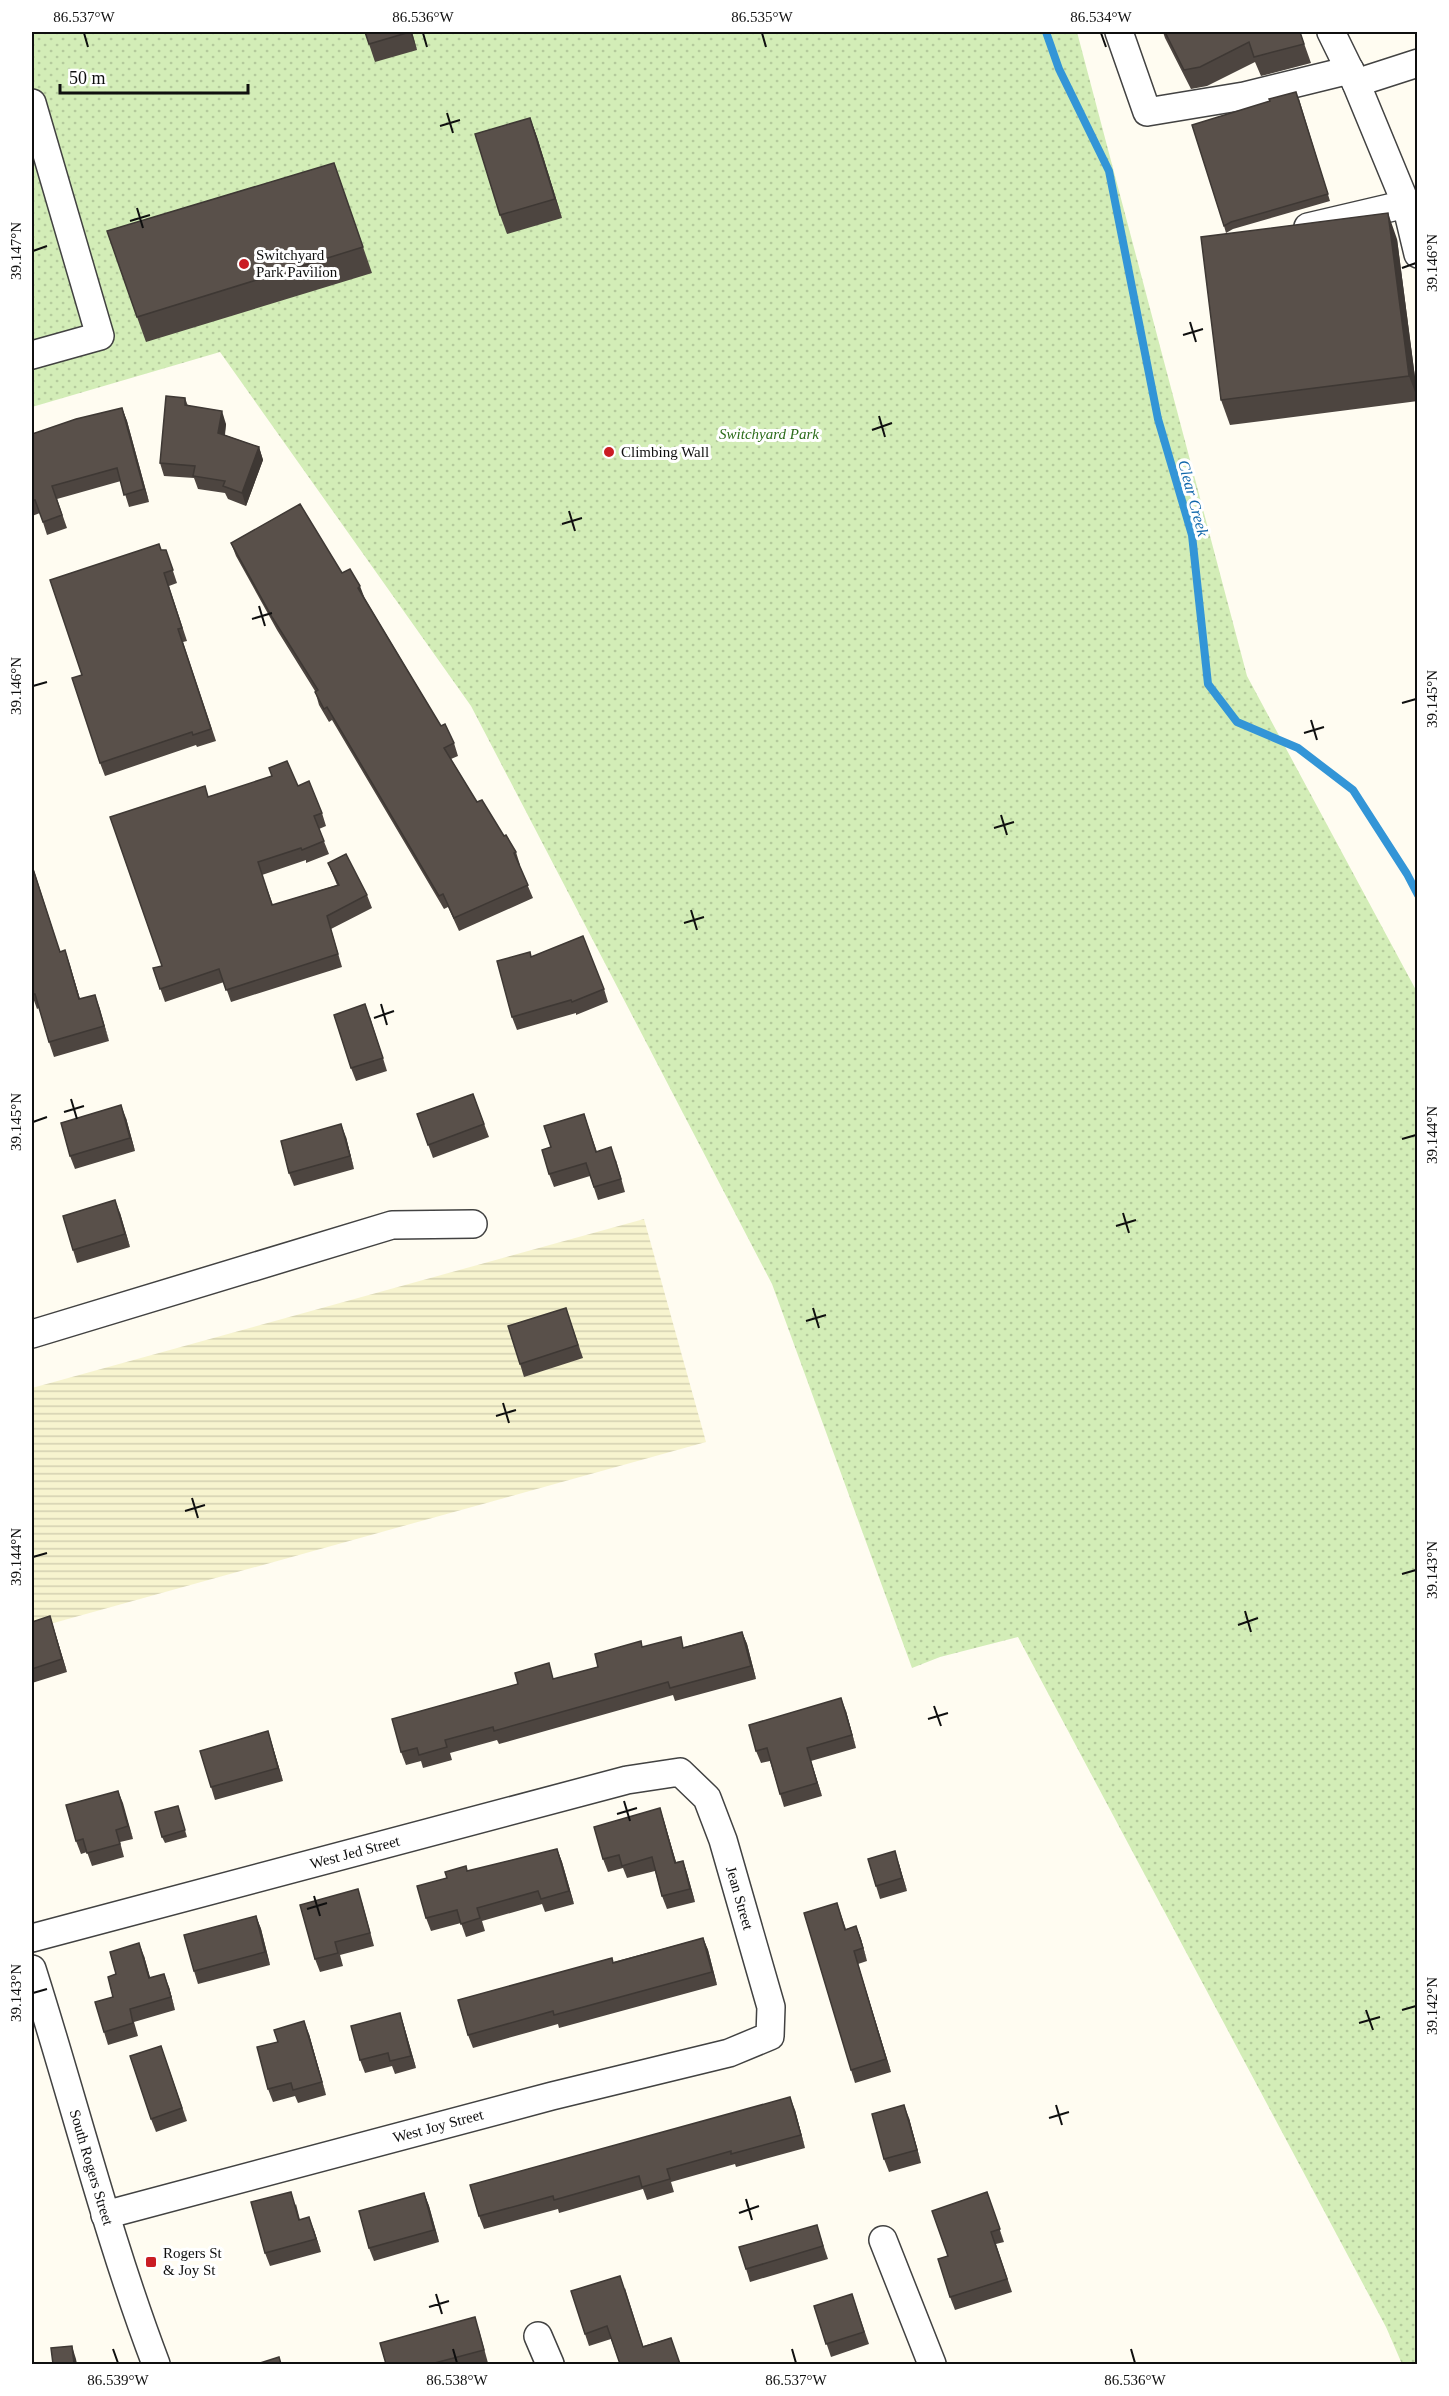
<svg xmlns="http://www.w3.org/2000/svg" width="1449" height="2396" viewBox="0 0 1449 2396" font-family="'Times New Roman',serif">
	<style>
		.farmland { fill: url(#farmland-rules) }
		.park { fill: url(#park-dots) }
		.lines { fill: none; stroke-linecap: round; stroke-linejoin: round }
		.stream { stroke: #3395d7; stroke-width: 8 }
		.minor-casing { stroke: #424242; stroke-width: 30 }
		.minor { stroke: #fff; stroke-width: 27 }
		.wall { fill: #4d4540 }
		.shaded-wall { fill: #3e3834 }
		.building { fill: #59504a; stroke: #3e3834; stroke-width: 1.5 }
		.ticks { fill: none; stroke: #0f0f0f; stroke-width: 2 }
		.poi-dot { fill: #ca1d24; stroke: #fff; stroke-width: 2 }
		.labels { text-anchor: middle; stroke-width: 6; stroke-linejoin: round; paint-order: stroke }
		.poi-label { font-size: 15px; fill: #0f0f0f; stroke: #fff; text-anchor: start }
		.park-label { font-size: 15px; font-style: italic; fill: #2b6c1a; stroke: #fff }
		.street-label { font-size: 15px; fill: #0f0f0f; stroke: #fff }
		.water-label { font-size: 16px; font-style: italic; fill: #0f66aa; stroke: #fff }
		.neatline { fill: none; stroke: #0f0f0f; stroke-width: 2 }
		.ticks-label { font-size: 15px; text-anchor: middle; fill: #0f0f0f }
	</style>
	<defs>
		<pattern id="farmland-rules" width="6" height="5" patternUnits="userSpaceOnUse" patternTransform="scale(1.5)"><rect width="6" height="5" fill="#f7f4cf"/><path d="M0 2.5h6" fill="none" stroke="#d3d0b1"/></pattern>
		<pattern id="park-dots" width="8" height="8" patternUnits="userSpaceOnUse" patternTransform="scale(1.5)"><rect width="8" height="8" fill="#d3edb7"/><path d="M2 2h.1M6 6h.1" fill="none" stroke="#b4ca9c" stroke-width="1.8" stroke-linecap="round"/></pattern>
	</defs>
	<rect width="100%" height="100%" fill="#fffcf1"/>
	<path class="farmland" d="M644 1219 706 1442 32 1629V1388Z"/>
	<path class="park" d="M32 32H1077L1247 676 1417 992V2364H1402L1386 2327 1018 1637 940 1657 912 1668 772 1284 471 706 220 352 32 407Z"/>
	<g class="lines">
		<path class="stream" d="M1046 32 1059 69 1109 171 1158 419 1192 535 1208 684 1237 722 1298 748 1353 790 1407 874 1418 895"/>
		<g class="minor-casing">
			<g id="minor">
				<path d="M1119 32 1147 112 1244 96 1350 70"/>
				<path d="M1331 32 1356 83 1418 63"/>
				<path d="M1356 83 1406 204 1418 254"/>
				<path d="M32 103 100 336 32 355"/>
				<path d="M1308 227 1406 204"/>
				<path d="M32 1334 392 1225 473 1224"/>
				<path id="s1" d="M32 1938 627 1780 680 1772 707 1798 723 1840 771 2007 770 2036 729 2053 552 2096 105 2215"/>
				<path id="s2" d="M32 1969C74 2101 107 2235 156 2364"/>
				<path d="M883 2240 932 2364"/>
				<path d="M538 2336 550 2364"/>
			</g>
		</g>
		<use href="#minor" class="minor"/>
	</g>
	<g class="wall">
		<path d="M365 32H412L417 50 375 62Z"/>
		<path d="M1163 32H1300L1311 63 1261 76 1255 62 1207 86 1191 89 1165 38Z"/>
		<path d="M1299 99 1330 201 1233 229 1226 233 1224 226Z"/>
		<path d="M530 118 537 137 562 218 507 234 500 215Z"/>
		<path d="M334 163 372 273 146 342 137 317Z"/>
		<path d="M1397 239 1418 401 1230 425 1221 400Z"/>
		<path d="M185 398 188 406 226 424 225 435 259 447 263 460 246 506 228 499 225 493 198 489 194 478 164 476 160 463Z"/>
		<path d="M122 408 127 421 149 502 129 507 121 481 57 499 67 528 47 535 40 513 32 516V434Z"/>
		<path d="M231 543 342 573 365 599 441 726 454 743 458 756 451 759 477 802 516 852 520 865H519L533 898 459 931 448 907 444 909 332 720 329 722 319 705 315 691 277 630 236 556Z"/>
		<path d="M161 550H166L177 583 169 586 187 641 183 642 216 741 197 747 196 745 105 776 100 763 82 675Z"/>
		<path d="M298 786 322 813 326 826 319 829 329 854 306 863V860L262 875 273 905 337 885 328 863 367 895 372 908 331 929 342 967 231 1002 224 982 165 1002 153 968 162 966 209 796Z"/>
		<path d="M32 864 60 952 65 950 80 999 95 995 109 1041 54 1057 49 1042 39 1008 37 1009 32 995Z"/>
		<path d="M532 957 604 989 608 1002 576 1015V1013L517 1030 512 1017Z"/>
		<path d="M370 1017 387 1071 356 1081 351 1068Z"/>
		<path d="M473 1094 489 1137 433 1158 417 1114Z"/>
		<path d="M584 1114 597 1152 616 1160 625 1192 598 1200 590 1176 554 1187 549 1174 551 1147Z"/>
		<path d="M126 1118 135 1151 75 1169 70 1156Z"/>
		<path d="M346 1137 354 1169 294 1186 289 1173Z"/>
		<path d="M120 1213 130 1247 77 1263 73 1250Z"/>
		<path d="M566 1308 583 1358 524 1377 520 1364Z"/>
		<path d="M50 1616 67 1672 32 1683V1622Z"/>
		<path d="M742 1632 747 1644 756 1679 675 1701 673 1695 499 1744 497 1740 450 1753 452 1760 423 1768 421 1761 406 1765 401 1752 554 1679 598 1667 643 1647H684Z"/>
		<path d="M846 1711 856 1748 811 1761 822 1796 784 1807 770 1761 761 1763 756 1751Z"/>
		<path d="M268 1731 283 1781 215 1800 211 1787Z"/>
		<path d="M118 1791 133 1839 120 1842 124 1857 92 1866 87 1852 81 1854 76 1841Z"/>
		<path d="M178 1806 187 1837 165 1843 162 1837Z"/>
		<path d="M660 1808 664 1821 676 1862 683 1861 687 1873 695 1902 667 1909 662 1896 655 1871 627 1878 623 1868 608 1872 603 1859Z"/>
		<path d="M557 1849 562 1862 574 1904 545 1912 542 1904 482 1921 485 1931 466 1937 461 1923 431 1931 426 1918 447 1878 468 1871Z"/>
		<path d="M899 1864 907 1891 880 1899 876 1886Z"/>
		<path d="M362 1902 374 1946 340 1955 343 1966 320 1972 315 1959Z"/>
		<path d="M837 1903 846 1929 856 1926 861 1939 867 1961 858 1964 891 2072 855 2083 851 2070Z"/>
		<path d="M256 1916 261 1929 270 1965 198 1984 194 1971Z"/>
		<path d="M703 1938 708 1950 717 1985 559 2028 558 2024 473 2048 468 2035 613 1962Z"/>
		<path d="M144 1956 150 1978 169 1987 175 2010 134 2022 138 2036 108 2045 104 2032 113 1997 116 1974Z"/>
		<path d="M400 2013 404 2026 416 2068 395 2074 392 2066 365 2073 360 2060Z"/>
		<path d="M309 2034 326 2095 298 2103 295 2096 273 2102 268 2089Z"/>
		<path d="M161 2046 187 2121 156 2132 151 2119Z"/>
		<path d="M795 2110 805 2148 736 2167 735 2164 671 2182 674 2192 647 2200 643 2189 559 2213 558 2209 484 2229 479 2216Z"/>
		<path d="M909 2118 921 2163 889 2172 884 2159Z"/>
		<path d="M987 2192 1004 2242 996 2244 1012 2292 955 2310 950 2297 948 2256Z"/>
		<path d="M424 2193 429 2206 439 2242 374 2261 369 2248Z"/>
		<path d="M296 2204 300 2220 314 2230 321 2252 270 2266 265 2253Z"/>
		<path d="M821 2238 828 2259 750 2282 746 2269Z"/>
		<path d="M625 2288 643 2346 671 2338 680 2364H620L611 2339 589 2346 585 2334Z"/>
		<path d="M852 2294 869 2344 831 2357 814 2306Z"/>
		<path d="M479 2330 488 2363 482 2364H386Z"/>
	</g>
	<g class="shaded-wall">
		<path d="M410 32H412L417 50Z"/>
		<path d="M530 118 537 137 562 218 555 199Z"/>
		<path d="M1388 213 1397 239 1418 400 1409 376Z"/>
		<path d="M122 408 127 421 149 502 144 489Z"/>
		<path d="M222 411 226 424 223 446 218 433Z"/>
		<path d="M259 447 263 460 246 506 242 493Z"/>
		<path d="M360 586 365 599 358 588Z"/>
		<path d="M65 950 70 965 84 1013 79 999Z"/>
		<path d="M95 995 100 1009 109 1041 104 1026Z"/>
		<path d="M121 1105 126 1118 135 1151 130 1138Z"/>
		<path d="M341 1124 346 1137 354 1169 350 1156Z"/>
		<path d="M115 1200 120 1213 130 1247 125 1234Z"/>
		<path d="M50 1616 54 1629 67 1672 62 1659Z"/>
		<path d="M742 1632 747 1644 756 1679 751 1666Z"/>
		<path d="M841 1698 846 1711 856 1748 852 1735Z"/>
		<path d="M268 1731 272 1744 283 1781 278 1768Z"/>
		<path d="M807 1748 811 1761 822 1796 817 1783Z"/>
		<path d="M118 1791 123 1803 133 1839 128 1826Z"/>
		<path d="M660 1808 664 1821 680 1876 675 1863Z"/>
		<path d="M557 1849 562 1862 574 1904 569 1891Z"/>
		<path d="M895 1851 899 1864 907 1891 902 1878Z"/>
		<path d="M683 1861 687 1873 695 1902 690 1889Z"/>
		<path d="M256 1916 261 1929 270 1965 265 1952Z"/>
		<path d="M856 1926 861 1939 867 1961 863 1948Z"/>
		<path d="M703 1938 708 1950 717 1985 712 1972Z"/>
		<path d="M139 1943 144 1956 154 1991 149 1978Z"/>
		<path d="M854 1951 858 1964 891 2072 886 2059Z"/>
		<path d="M164 1974 169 1987 175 2010 171 1997Z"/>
		<path d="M400 2013 404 2026 416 2068 411 2056Z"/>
		<path d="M304 2021 309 2034 326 2095 322 2082Z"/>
		<path d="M790 2097 795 2110 805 2148 801 2135Z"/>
		<path d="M904 2105 909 2118 921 2163 917 2150Z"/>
		<path d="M424 2193 429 2206 439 2242 434 2230Z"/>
		<path d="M309 2217 314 2230 321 2252 316 2239Z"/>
		<path d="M72 2346 76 2359 77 2364H74Z"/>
	</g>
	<g class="building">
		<path d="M365 32H410L369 44Z"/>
		<path d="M1165 32H1300L1304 44 1254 57 1249 42 1200 67 1184 70Z"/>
		<path d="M1296 92 1328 194 1231 222 1224 226 1192 125 1270 101 1269 99Z"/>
		<path d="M530 118 555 199 500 215 475 134Z"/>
		<path d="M334 163 363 247 137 317 107 231Z"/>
		<path d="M1388 213 1409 376 1221 400 1201 237Z"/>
		<path d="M166 396 185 398V405L222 411 218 433 259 447 242 493 223 486 225 481 193 476 195 466 160 463Z"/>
		<path d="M122 408 144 489 124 495 117 468 52 486 62 515 43 522 35 500 32 501V434L76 419Z"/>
		<path d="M300 504 342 573 350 569 360 586 358 588 403 663 441 726 445 724 454 743 444 748 477 802 482 800 504 836 506 835 516 852 514 853 528 885 454 918 443 894 439 896 327 707 324 709 315 692 318 690 272 617 231 543Z"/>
		<path d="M159 544 161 550H166L173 570 164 573 182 628 178 629 211 729 193 735 192 732 100 763 72 678 82 675 50 580Z"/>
		<path d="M287 761 298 786 309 781 322 813 314 816 324 841 302 850 301 848 258 862 272 905 339 885 328 863 346 854 367 895 327 916 338 954 226 990 219 969 160 989 153 968 162 966 110 817 205 786 208 797 272 776 269 768Z"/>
		<path d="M32 866 60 952 65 950 79 999 95 995 104 1026 49 1042 35 994H32Z"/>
		<path d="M583 936 604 989 572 1002 571 1000 512 1017 497 961 530 952 531 957Z"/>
		<path d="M365 1004 383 1058 351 1068 334 1015Z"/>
		<path d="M473 1094 484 1124 428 1145 417 1114Z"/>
		<path d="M121 1105 130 1138 70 1156 61 1123Z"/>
		<path d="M584 1114 596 1152 611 1147 621 1179 594 1187 586 1163 549 1174 542 1150 551 1147 544 1126Z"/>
		<path d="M341 1124 350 1156 289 1173 281 1141Z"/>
		<path d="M115 1200 125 1234 73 1250 63 1216Z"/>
		<path d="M566 1308 578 1345 520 1364 508 1326Z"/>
		<path d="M50 1616 62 1659 32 1669V1622Z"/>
		<path d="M742 1632 751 1666 670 1688 668 1682 494 1731 493 1727 445 1740 447 1747 419 1755 417 1748 401 1752 392 1719 518 1684 515 1673 549 1663 553 1679 598 1667 595 1654 641 1641 642 1647 681 1637 683 1648Z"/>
		<path d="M841 1698 852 1735 807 1748 817 1783 780 1794 767 1748 756 1751 749 1725Z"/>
		<path d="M268 1731 278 1768 211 1787 200 1751Z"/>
		<path d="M118 1791 128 1826 116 1830 120 1844 87 1853 83 1839 76 1841 66 1805Z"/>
		<path d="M178 1806 185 1830 162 1837 155 1812Z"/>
		<path d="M660 1808 675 1863 683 1861 690 1889 662 1896 652 1857 622 1866 619 1855 603 1859 594 1827Z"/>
		<path d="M557 1849 569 1891 541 1899 538 1891 477 1908 480 1918 461 1924 457 1910 426 1918 417 1886 447 1878 445 1872 466 1866 467 1871Z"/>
		<path d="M895 1851 902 1878 876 1886 868 1859Z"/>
		<path d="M358 1889 370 1933 335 1942 338 1953 315 1959 300 1905Z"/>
		<path d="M837 1903 845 1930 856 1926 863 1948 854 1951 886 2059 851 2070 804 1913Z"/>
		<path d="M256 1916 265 1952 194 1971 184 1935Z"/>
		<path d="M703 1938 712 1972 554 2015 553 2011 468 2035 458 2000 612 1958 613 1963Z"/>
		<path d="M139 1943 149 1978 164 1974 171 1997 130 2009 133 2023 104 2032 95 2002 113 1997 108 1977 116 1974 110 1952Z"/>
		<path d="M400 2013 411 2056 390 2061 388 2053 360 2060 351 2026Z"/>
		<path d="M304 2021 322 2082 293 2090 291 2083 268 2089 257 2047 278 2042 274 2030Z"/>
		<path d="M161 2046 182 2108 151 2119 130 2056Z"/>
		<path d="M790 2097 801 2135 731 2154V2151L667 2169 670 2179 642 2187 639 2176 554 2200 553 2196 479 2216 470 2185Z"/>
		<path d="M904 2105 917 2150 884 2159 872 2114Z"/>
		<path d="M291 2192 299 2220 309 2217 316 2239 265 2253 251 2202Z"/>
		<path d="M987 2192 1000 2229 991 2232 1007 2279 950 2297 938 2259 948 2256 932 2211Z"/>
		<path d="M424 2193 434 2230 369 2248 359 2211Z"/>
		<path d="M817 2225 823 2246 746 2269 739 2247Z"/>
		<path d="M620 2276 643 2347 671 2338 680 2364H620L607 2326 585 2334 571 2291Z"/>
		<path d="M852 2294 864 2332 826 2344 814 2306Z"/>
		<path d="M475 2317 484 2350 431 2364H386L380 2343Z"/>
		<path d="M72 2346 74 2364H53L51 2348Z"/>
		<path d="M279 2357 281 2364H257Z"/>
	</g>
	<path class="ticks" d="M84 33 88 47M423 33 427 47M762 33 766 47M1101 33 1106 47M447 113 453 133M440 126 460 120M137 208 143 228M130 221 150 215M33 251 47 246M1402 268 1416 263M1190 322 1196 342M1183 335 1203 329M879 416 885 437M872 430 892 423M569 511 575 531M562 524 582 518M259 606 265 626M252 619 272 613M33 686 47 682M1402 703 1416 699M1311 720 1317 740M1304 733 1324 727M1001 815 1007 835M994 828 1014 822M691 910 697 930M684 923 704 917M381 1004 387 1025M374 1018 394 1011M71 1099 77 1119M64 1112 84 1106M33 1122 47 1117M1402 1139 1416 1135M1123 1213 1129 1233M1116 1226 1136 1220M813 1308 819 1328M806 1321 826 1315M503 1403 509 1423M496 1416 516 1410M192 1498 198 1518M185 1511 205 1505M33 1557 47 1553M1402 1574 1416 1570M1245 1611 1251 1632M1238 1625 1258 1618M934 1706 941 1726M928 1719 948 1713M624 1801 630 1821M617 1814 637 1808M314 1896 320 1916M307 1909 327 1903M33 1993 47 1989M1366 2010 1373 2030M1402 2010 1416 2006M1359 2023 1380 2017M1056 2105 1062 2125M1049 2118 1069 2112M746 2199 752 2220M739 2213 759 2206M436 2294 442 2314M429 2307 449 2301M113 2349 118 2363M453 2349 457 2363M792 2349 796 2363M1131 2349 1135 2363"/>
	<g class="poi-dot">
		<circle cx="244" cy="264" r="6"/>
		<circle cx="609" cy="452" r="6"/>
		<rect x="145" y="2256" width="12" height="12" rx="3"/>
	</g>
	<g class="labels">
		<g class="poi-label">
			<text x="256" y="260">Switchyard<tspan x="256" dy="17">Park Pavilion</tspan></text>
			<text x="621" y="457">Climbing Wall</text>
			<text x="163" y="2258">Rogers St<tspan x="163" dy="17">&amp; Joy St</tspan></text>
		</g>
		<g class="park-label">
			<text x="769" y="439">Switchyard Park</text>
		</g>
		<g class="street-label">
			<text dy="5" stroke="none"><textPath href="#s1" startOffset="334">West Jed Street</textPath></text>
			<text dy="5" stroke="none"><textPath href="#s1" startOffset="812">Jean Street</textPath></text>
			<text transform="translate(438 2126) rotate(-15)" y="5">West Joy Street</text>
			<text dy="5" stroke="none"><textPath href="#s2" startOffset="207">South Rogers Street</textPath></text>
		</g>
		<g class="water-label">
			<text transform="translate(1194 498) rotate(75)" y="6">Clear Creek</text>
		</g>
	</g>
	<rect width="1449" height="2396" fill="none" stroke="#ffffff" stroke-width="66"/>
	<path d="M60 84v9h188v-9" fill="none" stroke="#0f0f0f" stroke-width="3"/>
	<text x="69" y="84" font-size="18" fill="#0f0f0f" stroke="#ffffff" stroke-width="4.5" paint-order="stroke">50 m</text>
	<rect x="33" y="33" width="1383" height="2330" class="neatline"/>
	<g class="ticks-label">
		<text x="84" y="22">86.537°W</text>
		<text x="423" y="22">86.536°W</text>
		<text x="762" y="22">86.535°W</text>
		<text x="1101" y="22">86.534°W</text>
		<text transform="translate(16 251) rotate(-90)" y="5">39.147°N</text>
		<text transform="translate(1432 263) rotate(-90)" y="5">39.146°N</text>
		<text transform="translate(16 686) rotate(-90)" y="5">39.146°N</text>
		<text transform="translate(1432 699) rotate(-90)" y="5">39.145°N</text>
		<text transform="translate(16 1122) rotate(-90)" y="5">39.145°N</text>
		<text transform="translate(1432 1135) rotate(-90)" y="5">39.144°N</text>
		<text transform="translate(16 1557) rotate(-90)" y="5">39.144°N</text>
		<text transform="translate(1432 1570) rotate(-90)" y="5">39.143°N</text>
		<text transform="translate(16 1993) rotate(-90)" y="5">39.143°N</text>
		<text transform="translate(1432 2006) rotate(-90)" y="5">39.142°N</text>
		<text x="118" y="2385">86.539°W</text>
		<text x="457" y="2385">86.538°W</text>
		<text x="796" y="2385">86.537°W</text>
		<text x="1135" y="2385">86.536°W</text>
	</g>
</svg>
